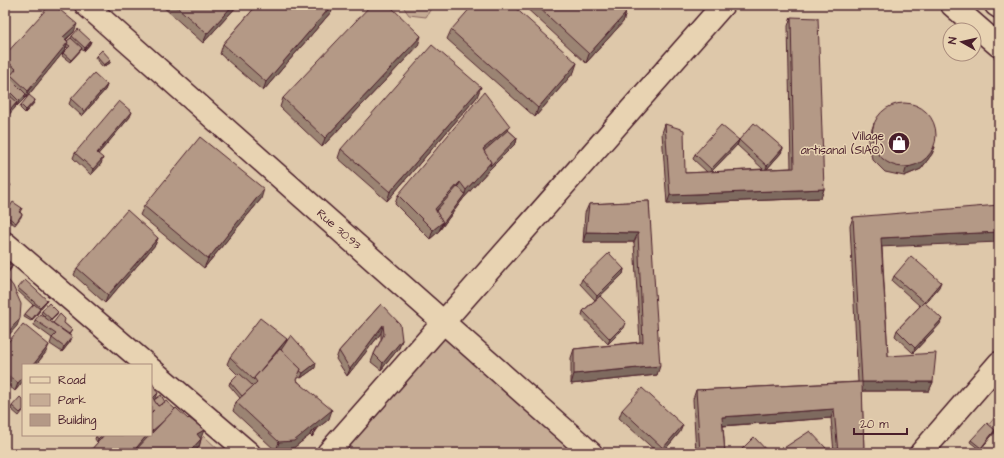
<svg xmlns="http://www.w3.org/2000/svg" width="1004" height="458" viewBox="0 0 1004 458" font-family="'Architects Daughter',sans-serif">
	<style>
		.green { fill: #c6ac95; stroke: #886660 }
		.lines { fill: none; stroke-linecap: round; stroke-linejoin: round }
		.minor-casing { stroke: #4a1f2b; stroke-width: 25 }
		.major-casing { stroke: #4a1f2b; stroke-width: 25 }
		.minor { stroke: #e8d3b2; stroke-width: 22 }
		.major { stroke: #e8d3b2; stroke-width: 22 }
		.wall { fill: #9b8473; stroke: #4a1f2b }
		.shaded-wall { fill: #7e6b5e; stroke: #4a1f2b }
		.building { fill: #b49986; stroke: #4a1f2b }
		.labels { text-anchor: middle; stroke-width: 3; stroke-linejoin: round; paint-order: stroke }
		.poi-label { font-size: 12px; fill: #4a1f2b; stroke: #e8d3b2; text-anchor: end }
		.street-label { font-size: 12px; fill: #4a1f2b; stroke: #e8d3b2 }
	</style>
	<rect width="100%" height="100%" fill="#dec8aa"/>
	<filter id="ink" filterUnits="userSpaceOnUse"><feTurbulence type="fractalNoise" baseFrequency=".025" numOctaves="2"/><feDisplacementMap in="SourceGraphic" scale="8" xChannelSelector="R" yChannelSelector="G"/><feConvolveMatrix kernelMatrix="1 2 1 2 8 2 1 2 1" color-interpolation-filters="sRGB"/></filter>
	<g filter="url(#ink)">
		<g class="green">
			<path d="M402 5H433L426 17 409 15Z"/>
			<path d="M448 326 583 453H337Z"/>
			<path d="M999 412V436L994 433V429L987 427Z"/>
			<path d="M204 436 222 453H193L196 444Z"/>
		</g>
		<g class="lines">
			<g class="minor-casing">
				<g id="minor">
					<path d="M86 5 591 453"/>
					<path d="M5 243 147 365"/>
					<path d="M151 369 249 453"/>
					<path d="M328 453 723 5"/>
					<path d="M921 453 999 363"/>
				</g>
			</g>
			<g class="major-casing">
				<g id="major">
					<path d="M952 5 999 46"/>
					<path d="M996 5 999 7"/>
				</g>
			</g>
			<use href="#minor" class="minor"/>
			<use href="#major" class="major"/>
		</g>
		<g class="wall">
			<path d="M161 5H238L203 43Z"/>
			<path d="M257 5H337L263 91 220 54 223 44Z"/>
			<path d="M523 5H617L626 13 623 22 586 63Z"/>
			<path d="M791 17 824 189 821 198 667 204 662 133 665 124 685 173 707 172 693 159 695 154 739 140 737 145 711 172 763 169 737 145 739 140 783 148 781 153 767 169 791 168 788 26Z"/>
			<path d="M451 30 574 72 535 117 447 39Z"/>
			<path d="M74 32 66 40 67 41 71 38 72 36 90 44 84 51 81 49V50L70 62 62 56 63 53 68 48 66 47 65 50 26 98 25 97 24 99 17 106 16 105 15 108 5 94V73L10 78 11 75 5 69V55Z"/>
			<path d="M418 46 322 147 280 107 283 98Z"/>
			<path d="M96 56 110 63 103 67 95 58Z"/>
			<path d="M107 85 105 90 82 116 69 104 71 99Z"/>
			<path d="M477 97 387 201 338 158 341 149Z"/>
			<path d="M35 100 34 103 25 113 20 108 21 105Z"/>
			<path d="M130 117 98 154 101 164 91 175 73 158 75 153Z"/>
			<path d="M874 123 935 147 932 154 921 169 904 176 885 172 872 159 868 141Z"/>
			<path d="M508 130 517 138 516 143 488 171 463 199 439 231 430 239 395 204 398 195Z"/>
			<path d="M261 199 204 268 140 215 144 206Z"/>
			<path d="M649 201 657 375 571 384V358L574 349 640 342 634 242H583L585 213 589 204Z"/>
			<path d="M22 208 20 212 22 214 21 217 15 225 5 218V214Z"/>
			<path d="M853 217 882 247 888 356 933 382 929 391H862L864 453H834L831 418 723 426 725 453H696L693 399 696 390 858 382 850 226Z"/>
			<path d="M158 238 155 245 105 303 74 275 77 268Z"/>
			<path d="M624 269 623 274 600 296 624 328 608 344 582 316 583 311 595 300 580 284 582 279Z"/>
			<path d="M894 276 939 287 925 303 940 324 913 353 895 336 897 330 920 306 892 281Z"/>
			<path d="M18 288 47 300 46 302 40 309 39 312 31 321 24 317 25 314 33 305 17 290Z"/>
			<path d="M381 304 402 340 399 348 381 370 371 362 374 354 381 340V333L347 376 336 359 339 351Z"/>
			<path d="M42 311 57 314 50 322 53 323H64L72 330 69 335 72 337 70 342 62 352 50 344 52 338 34 325 35 320 47 319 41 313Z"/>
			<path d="M287 339 286 342 315 368 301 378 299 377 297 380 329 419 318 428 312 437 310 435 291 450 276 451 233 411 236 402 240 398 229 385 230 382 238 375 227 364 230 357Z"/>
			<path d="M5 346 46 352 15 391 5 382Z"/>
			<path d="M156 398 165 402 201 438V439L199 447 193 453H90L91 450 103 437 97 442 95 439 96 436 151 435Z"/>
			<path d="M12 406 23 411 19 416 11 409Z"/>
			<path d="M622 410 680 432 662 453H658L619 418Z"/>
			<path d="M994 433 980 450 970 442 971 440Z"/>
		</g>
		<g class="shaded-wall">
			<path d="M233 5H238L203 43 207 34Z"/>
			<path d="M332 5H337L263 91 266 82Z"/>
			<path d="M626 13 623 22 586 63 589 54Z"/>
			<path d="M77 24 74 32 60 44 63 37Z"/>
			<path d="M421 36 418 46 322 147 325 138Z"/>
			<path d="M91 41 90 44 84 51 85 48Z"/>
			<path d="M68 42 65 50 26 98 28 91Z"/>
			<path d="M82 48 81 50 70 62 71 60Z"/>
			<path d="M111 60 110 63 103 67 104 65Z"/>
			<path d="M577 63 574 72 535 117 538 108Z"/>
			<path d="M107 85 105 90 82 116 84 111Z"/>
			<path d="M481 87 477 97 387 201 390 192Z"/>
			<path d="M26 94 24 99 17 106 19 101Z"/>
			<path d="M35 100 34 103 25 113 26 110Z"/>
			<path d="M17 102 15 108 5 119V116Z"/>
			<path d="M132 112 130 117 95 158 97 153Z"/>
			<path d="M510 126 506 135 483 155V149Z"/>
			<path d="M517 138 516 143 488 171 463 199 439 231 441 226 465 194 466 190 491 162Z"/>
			<path d="M739 140 737 145 709 174 711 169Z"/>
			<path d="M935 147 932 154 921 169 904 176 906 169Z"/>
			<path d="M783 148 781 153 765 171 767 166Z"/>
			<path d="M103 158 101 164 91 175 93 169Z"/>
			<path d="M460 182 456 192 435 215V209Z"/>
			<path d="M264 189 261 199 204 268 208 259Z"/>
			<path d="M824 189 821 198 667 204 670 195Z"/>
			<path d="M443 222 439 231 430 239 433 230Z"/>
			<path d="M586 232 638 233 634 242H583Z"/>
			<path d="M999 232V242L878 247 881 238Z"/>
			<path d="M158 238 155 245 105 303 108 295Z"/>
			<path d="M12 266 11 269 5 276V275Z"/>
			<path d="M624 269 623 274 595 301 597 296Z"/>
			<path d="M941 282 939 287 922 307 924 302Z"/>
			<path d="M47 300 46 302 39 310 40 307Z"/>
			<path d="M40 309 39 312 31 321 32 319Z"/>
			<path d="M58 312 57 314 50 322 51 319Z"/>
			<path d="M20 318 17 326 7 337 5 338V332Z"/>
			<path d="M942 319 940 324 913 353 915 348Z"/>
			<path d="M626 323 624 328 608 344 610 339Z"/>
			<path d="M383 325 381 333 347 376 350 369Z"/>
			<path d="M72 337 70 342 62 352 64 347Z"/>
			<path d="M287 339 284 347 255 379Z"/>
			<path d="M402 340 399 348 381 370 383 363Z"/>
			<path d="M49 345 46 352 36 365H33Z"/>
			<path d="M316 363 315 368 301 378 303 373Z"/>
			<path d="M660 366 657 375 571 384 574 374Z"/>
			<path d="M23 377V381L15 391 18 383Z"/>
			<path d="M862 382H933L929 391H858Z"/>
			<path d="M158 393 156 398 153 402V398Z"/>
			<path d="M834 409 831 418 719 426 722 417Z"/>
			<path d="M175 410 135 453H132L147 435H151V432Z"/>
			<path d="M332 410 329 419 318 428 312 437 313 434 311 432 310 435 291 450 276 451 279 442Z"/>
			<path d="M683 425 680 432 662 453H661L663 448Z"/>
			<path d="M204 430 201 438 195 441 197 434Z"/>
			<path d="M995 430 994 433 980 450 981 448Z"/>
			<path d="M102 435H104L97 442 98 439Z"/>
			<path d="M201 439 199 447 193 453H188Z"/>
			<path d="M826 448 824 453H821Z"/>
		</g>
		<g class="building">
			<path d="M50 5H54L77 24 63 37 68 42 28 91 11 75 16 69 5 59V55Z"/>
			<path d="M175 5H233L207 34Z"/>
			<path d="M257 5H332L266 82 223 44Z"/>
			<path d="M371 5H389L421 36 325 138 283 98Z"/>
			<path d="M473 5H512L577 63 538 108 451 30Z"/>
			<path d="M536 5H617L626 13 589 54Z"/>
			<path d="M791 17 818 18 824 189 670 195 665 124 684 130 685 173 794 168Z"/>
			<path d="M78 29 91 41 85 48 72 36Z"/>
			<path d="M71 38 82 48 71 60 63 53 70 46 67 44 68 42 67 41Z"/>
			<path d="M432 45 481 87 390 192 341 149Z"/>
			<path d="M102 50 111 60 104 65 96 56Z"/>
			<path d="M5 73 26 94 19 101 5 87Z"/>
			<path d="M94 73 107 85 84 111 71 99Z"/>
			<path d="M484 92 510 126 483 149 491 162 466 190 460 182 435 209 443 222 433 230 398 195Z"/>
			<path d="M9 95 17 102 5 116V99Z"/>
			<path d="M29 95 35 100 26 110 21 105Z"/>
			<path d="M119 101 132 112 97 153 103 158 93 169 75 153Z"/>
			<circle cx="904" cy="135" r="32"/>
			<path d="M754 123 783 148 767 166 739 140Z"/>
			<path d="M721 125 739 140 711 169 695 154Z"/>
			<path d="M508 130 517 138 490 166 491 162 484 151Z"/>
			<path d="M200 137 264 189 208 259 144 206Z"/>
			<path d="M5 181 11 185 5 193Z"/>
			<path d="M458 186 465 194 441 226 443 222 436 211Z"/>
			<path d="M649 201 660 366 574 374V349L643 342 638 233 586 232 589 204Z"/>
			<path d="M13 202 22 208 19 212 22 214 16 223 5 215V214Z"/>
			<path d="M999 205V232L881 238 888 356 936 353 933 382H862L853 217Z"/>
			<path d="M127 210 158 238 108 295 77 268Z"/>
			<path d="M609 253 624 269 597 296 582 279Z"/>
			<path d="M911 256 941 282 924 302 894 276Z"/>
			<path d="M5 261 12 266 5 275Z"/>
			<path d="M5 276 13 286 21 304 20 318 10 330 5 332Z"/>
			<path d="M25 280 47 300 40 307 18 288Z"/>
			<path d="M600 296 626 323 610 339 583 311Z"/>
			<path d="M924 302 942 319 915 348 897 330Z"/>
			<path d="M49 303 58 312 51 319 42 311Z"/>
			<path d="M34 304 40 309 32 319 25 314Z"/>
			<path d="M381 304 400 324 402 340 383 363 374 354 384 334 383 325 350 369 339 351Z"/>
			<path d="M40 314 72 337 64 347 52 338 56 334 35 320Z"/>
			<path d="M60 314 65 319 64 323 72 330 69 334 53 323Z"/>
			<path d="M260 318 287 339 254 378V380L230 357Z"/>
			<path d="M23 324 49 345 33 365H23V377L18 383 5 373V346Z"/>
			<path d="M291 335 316 363 303 373 300 371 301 369 281 350Z"/>
			<path d="M280 349 301 369 296 380 332 410 294 441 279 442 236 402 257 382 254 378Z"/>
			<path d="M239 373 253 386 242 396 230 382Z"/>
			<path d="M151 381 158 393 153 398 158 406 166 401 175 409 167 418 151 432V413L154 410 151 412Z"/>
			<path d="M862 382 864 453H838L834 409 722 417 725 453H700L696 390Z"/>
			<path d="M642 388 683 425 663 448 622 410Z"/>
			<path d="M161 395 165 402 158 406 154 400Z"/>
			<path d="M20 397 23 400V410L20 413 12 406Z"/>
			<path d="M176 408 188 419 189 418 204 430 197 434 201 439 188 453H133L150 435H151V434Z"/>
			<path d="M987 423 995 430 981 448 971 440Z"/>
			<path d="M318 427 313 434 311 432Z"/>
			<path d="M810 431 826 448 821 453H776Z"/>
			<path d="M97 435H102L98 439 96 436Z"/>
			<path d="M104 435H147L132 453H94L91 450Z"/>
			<path d="M754 437 769 453H738Z"/>
		</g>
	</g>
	<defs>
		<g id="shop-disc" transform="scale(1.15)"><circle r="9.5" fill="#4a1f2b" stroke="#e8d3b2"/><path d="M-5-2.5h2.3a2.7 3.5 0 0 1 5.4 0H5L5.5 6h-11ZM-1.5-2.5h3a1.5 2.3 0 0 0-3 0Z" fill="#fff"/></g>
	</defs>
	<g fill-rule="evenodd">
		<use href="#shop-disc" x="899" y="143"/>
	</g>
	<g class="labels">
		<g class="poi-label">
			<text x="884" y="140">Village<tspan x="884" dy="14">artisanal (SIAO)</tspan></text>
		</g>
		<g class="street-label">
			<text transform="translate(339 229) rotate(41)" y="4">Rue 30.93</text>
		</g>
	</g>
	<rect width="1004" height="458" fill="none" stroke="#e8d3b2" stroke-width="20"/>
	<rect x="10" y="10" width="984" height="438" fill="none" stroke="#4a1f2b" stroke-width="1.5" filter="url(#ink)"/>
	<rect x="22" y="364" width="130" height="72" fill="#e8d3b2" stroke="#a98b7c"/>
	<rect x="30" y="377" width="20" height="6" fill="#e8d3b2" stroke="#a98b7c"/>
	<text x="58" y="384" font-size="12" fill="#4a1f2b">Road</text>
	<rect x="30" y="394" width="20" height="12" fill="#c6ac95" stroke="#a98b7c"/>
	<text x="58" y="404" font-size="12" fill="#4a1f2b">Park</text>
	<rect x="30" y="414" width="20" height="12" fill="#b49986" stroke="#a98b7c"/>
	<text x="58" y="424" font-size="12" fill="#4a1f2b">Building</text>
	<g transform="translate(962 42) rotate(278)"><circle r="19" fill="#e8d3b2" stroke="#a98b7c"/>
	<path d="M0-3L7 15L0 10L-7 15Z" fill="#4a1f2b"/>
	<text y="-6" font-size="11" font-weight="bold" text-anchor="middle" fill="#4a1f2b">N</text>
	</g>
	<path d="M854 428v6h53v-6" fill="none" stroke="#4a1f2b" stroke-width="2"/>
	<text x="860" y="428" font-size="12" fill="#4a1f2b" stroke="#e8d3b2" stroke-width="3" paint-order="stroke">20 m</text>
</svg>
